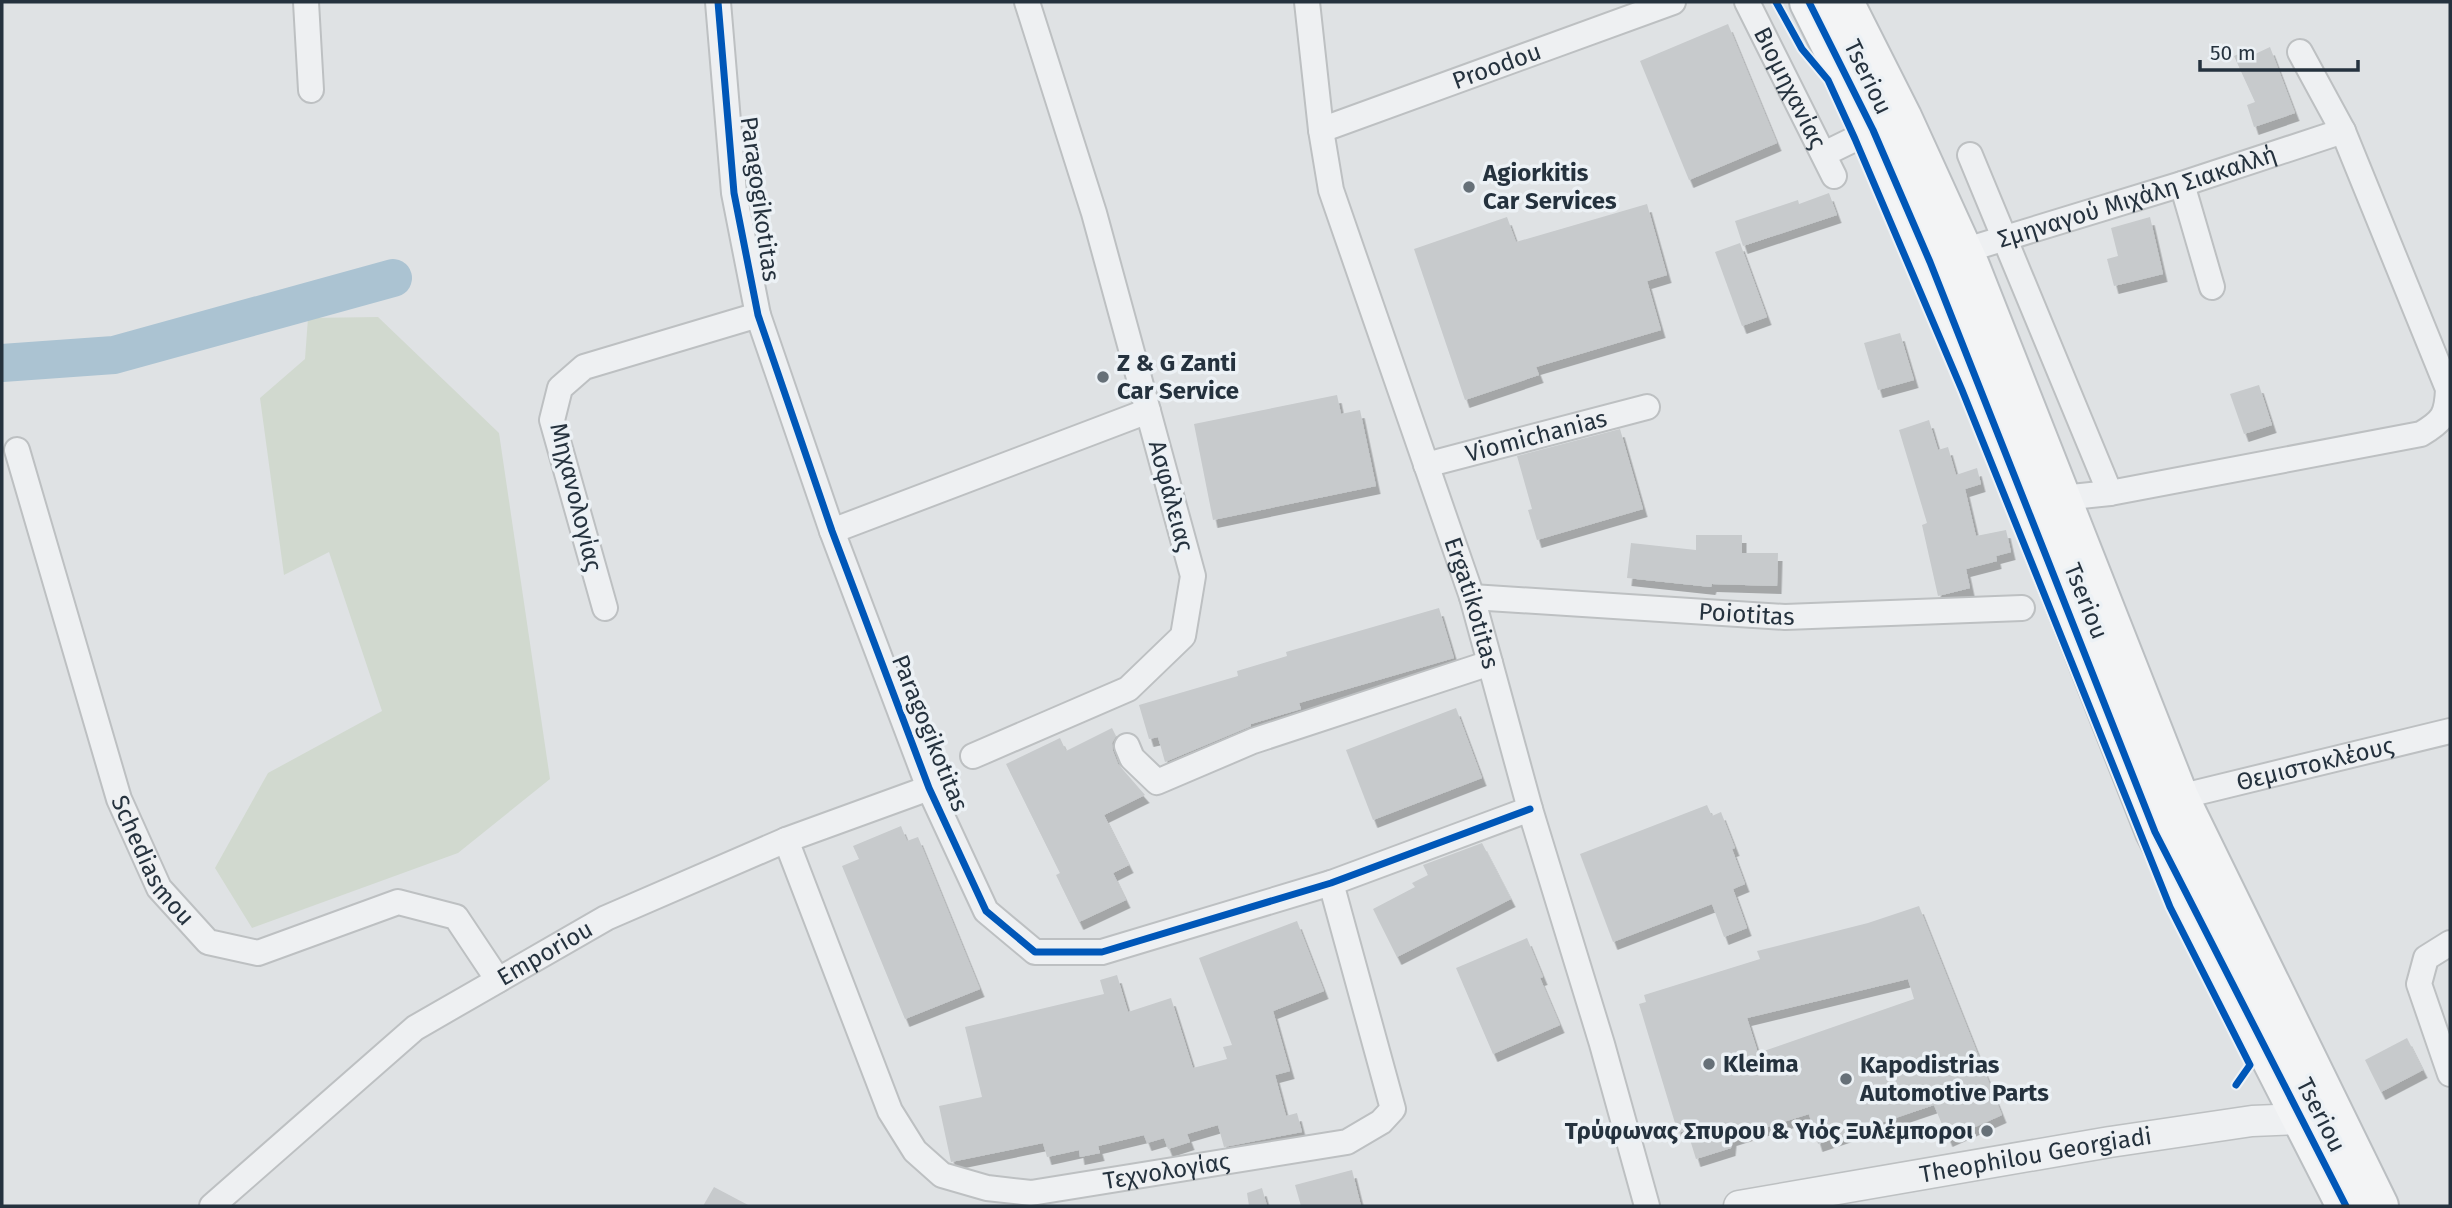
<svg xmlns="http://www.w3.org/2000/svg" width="2452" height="1208" viewBox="0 0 2452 1208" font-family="'Fira Sans',sans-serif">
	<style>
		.green { fill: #d1d9cf }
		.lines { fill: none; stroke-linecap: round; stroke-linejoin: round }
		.river { stroke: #abc3d2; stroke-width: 38 }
		.building { fill: #c7cacc; fill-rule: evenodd; filter: url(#shadow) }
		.minor-casing { stroke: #bdc0c2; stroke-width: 28 }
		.tertiary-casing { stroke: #bdc0c2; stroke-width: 33 }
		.primary-casing { stroke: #bbbfc2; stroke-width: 42 }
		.minor { stroke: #eef0f2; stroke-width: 24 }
		.tertiary { stroke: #eef0f2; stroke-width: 30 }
		.primary { stroke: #f3f4f5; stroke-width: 38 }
		.cycleway-casing { stroke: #ecf1f5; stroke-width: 11 }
		.cycleway { stroke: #0057b8; stroke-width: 7 }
		.poi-dot { fill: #667078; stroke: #ecf1f5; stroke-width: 2.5 }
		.labels { text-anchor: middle; stroke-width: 7; stroke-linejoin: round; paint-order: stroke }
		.street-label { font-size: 24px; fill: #25323e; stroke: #ecf1f5 }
		.poi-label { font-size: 24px; font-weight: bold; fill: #25323e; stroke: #ecf1f5; text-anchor: start }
	</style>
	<defs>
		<filter id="shadow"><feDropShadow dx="4.5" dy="8" stdDeviation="0" flood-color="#0004"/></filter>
	</defs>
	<rect width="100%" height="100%" fill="#dfe2e4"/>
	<path class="green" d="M378 317 499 433 550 779 458 853 252 928 215 868 268 773 382 711 329 552 284 575 260 398 305 359 308 318Z"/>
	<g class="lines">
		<path class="river" d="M2 363 114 355 393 278"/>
	</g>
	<g class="building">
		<path d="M1728 24 1777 143 1689 180 1640 61Z"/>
		<path d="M2270 47 2295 113 2254 127 2247 105 2255 102 2234 56 2250 49 2253 55Z"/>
		<path d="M1829 193 1837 215 1743 246 1735 221 1798 200 1799 204Z"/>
		<path d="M1647 204 1667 275 1647 281 1661 330 1536 367 1539 375 1465 400 1414 249 1507 217 1516 242Z"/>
		<path d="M2150 217 2163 274 2114 286 2107 259 2118 256 2111 228Z"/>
		<path d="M1740 243 1767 317 1742 326 1715 252Z"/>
		<path d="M1900 333 1914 380 1878 390 1864 343Z"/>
		<path d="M2259 385 2272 425 2244 434 2230 394Z"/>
		<path d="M1337 395 1341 414 1360 410 1376 486 1213 520 1194 424Z"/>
		<path d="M1929 420 1938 450 1948 447 1956 475 1977 468 1981 484 1965 489 1976 536 2006 530 2011 552 1996 556 1997 561 1966 569 1970 588 1938 596 1922 525 1927 523 1899 430Z"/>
		<path d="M1620 429 1643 509 1537 540 1528 510 1532 509 1517 456Z"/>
		<path d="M1696 535H1742V553H1778L1777 586 1712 584 1711 587 1627 578 1631 543 1696 550Z"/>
		<path d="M1439 608 1454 658 1299 703 1301 709 1251 724V726L1165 762 1158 737 1149 739 1139 705 1238 676 1237 671 1287 656 1286 652Z"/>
		<path d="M1456 708 1482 778 1373 820 1346 750Z"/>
		<path d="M1112 728 1116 736 1112 743 1113 751 1118 764 1145 795 1104 815 1129 865 1113 873 1126 900 1079 922 1056 875 1060 873 1006 764 1060 738 1066 751Z"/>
		<path d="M1707 805 1712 816 1721 812 1735 848 1732 849 1745 884 1733 889 1747 928 1724 937 1712 904 1613 942 1580 854Z"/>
		<path d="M901 826 907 841 918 837 980 989 905 1019 842 866 859 859 853 846Z"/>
		<path d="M1482 843 1511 899 1397 957 1373 909 1415 887 1412 883 1428 875 1423 865Z"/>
		<path d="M1919 906 2002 1115 1948 1139 1934 1105 1818 1144 1809 1114 1732 1138 1731 1148 1696 1159 1687 1130 1678 1133 1639 1004 1646 1002 1644 995 1760 959 1757 951 1868 923ZM1908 979 1914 999 1758 1053 1747 1018Z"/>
		<path d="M1297 921 1324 991 1273 1011 1290 1071 1275 1075 1286 1116 1297 1113 1302 1132 1224 1147 1218 1125 1187 1134 1190 1142 1168 1149 1164 1138 1147 1143 1144 1135 1098 1146 1100 1153 1080 1157 1079 1150 1047 1157 1043 1143 951 1162 939 1106 982 1097 965 1027 1104 994 1100 980 1117 975 1128 1012 1171 998 1193 1068 1227 1059 1223 1047 1232 1045 1199 958Z"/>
		<path d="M1527 938 1543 977 1540 978 1560 1025 1493 1054 1456 968Z"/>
		<path d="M2407 1038 2423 1070 2381 1092 2365 1060Z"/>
		<path d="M1352 1170 1361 1206H1301L1295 1185Z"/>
		<path d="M714 1187 750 1206H703Z"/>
		<path d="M1262 1188 1267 1206H1249L1247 1193Z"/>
	</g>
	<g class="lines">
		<g class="minor-casing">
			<g id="minor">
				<path d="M306 2 311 90"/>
				<path d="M718 2 734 193 758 315 832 531 929 788 986 911 1035 952H1102L1331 883 1530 809"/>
				<path id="s1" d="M1307 2 1321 130 1331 190 1472 597 1530 809 1602 1044 1647 1206"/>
				<path id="s2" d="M1747 2 1834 176"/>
				<path id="s3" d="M1321 130 1673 2"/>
				<path d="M1824 154 1873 130"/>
				<path d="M1970 155 2110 493 2421 434C2443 421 2447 415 2448 389L2343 131 2300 52"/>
				<path d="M2182 184 2212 287"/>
				<path id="s4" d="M1950 255 2182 184 2343 131"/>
				<path id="s5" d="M17 450 119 799 159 888 208 942 258 953 398 902 456 917 498 980"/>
				<path id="s6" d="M1426 465 1647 407"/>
				<path d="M2062 498 2110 493"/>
				<path d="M832 531 1148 411"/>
				<path id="s7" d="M1472 597 1785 617 2022 608"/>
				<path d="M605 608 552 420 560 388 584 367 758 315"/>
				<path d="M1127 746 1132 758 1157 782 1253 741 1490 663"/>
				<path d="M973 756 1128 689 1183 636 1193 576 1094 213 1027 2"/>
				<path id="s8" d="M2179 797 2450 731"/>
				<path id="s9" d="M786 840 890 1111 915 1151 942 1175 987 1188 1031 1193 1347 1142 1381 1122 1393 1109 1331 883"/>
				<path d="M2450 943 2426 958 2419 984 2450 1074"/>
				<path id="s10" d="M212 1206 415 1028 606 918 786 840 929 788"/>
			</g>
		</g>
		<g class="tertiary-casing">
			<g id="tertiary">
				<path id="s11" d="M1739 1206 2110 1142 2252 1121 2301 1119"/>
			</g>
		</g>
		<g class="primary-casing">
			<g id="primary">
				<path d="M1809 2 1873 130 1930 262 2155 832 2346 1206"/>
				<path d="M1844 2 1902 117 1970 266 2179 797 2379 1206"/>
			</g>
		</g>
		<use href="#minor" class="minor"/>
		<use href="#tertiary" class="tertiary"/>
		<use href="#primary" class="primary"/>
		<g class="cycleway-casing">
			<g id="cycleway">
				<path d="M718 2 734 193 758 315 832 531 929 788 986 911 1035 952H1102L1331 883 1530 809"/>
				<path d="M1776 2 1802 49 1828 80 1855 139 1962 390 2170 907 2250 1065 2236 1085"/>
				<path d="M1809 2 1873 130 1930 262 2155 832 2346 1206"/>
			</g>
		</g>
		<use href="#cycleway" class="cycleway"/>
	</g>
	<g class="poi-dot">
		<circle cx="1469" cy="187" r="7"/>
		<circle cx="1103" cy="377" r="7"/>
		<circle cx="1709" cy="1064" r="7"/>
		<circle cx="1846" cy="1079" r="7"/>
		<circle cx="1987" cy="1131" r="7"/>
	</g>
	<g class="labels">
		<g class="street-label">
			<text dy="8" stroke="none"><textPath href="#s3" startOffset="187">Proodou</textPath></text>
			<text transform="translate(1868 77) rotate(64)" y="8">Tseriou</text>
			<text dy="8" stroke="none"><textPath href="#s2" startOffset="96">Βιομηχανίας</textPath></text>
			<text dy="8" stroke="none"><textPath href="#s4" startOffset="196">Σμηναγού Μιχάλη Σιακαλλή</textPath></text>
			<text transform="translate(760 199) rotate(82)" y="8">Paragogikotitas</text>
			<text dy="8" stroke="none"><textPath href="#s6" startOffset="114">Viomichanias</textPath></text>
			<text transform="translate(1171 496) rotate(75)" y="8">Ασφάλειας</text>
			<text transform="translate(576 497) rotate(76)" y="8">Μηχανολογίας</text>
			<text transform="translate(2086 601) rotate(68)" y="8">Tseriou</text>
			<text dy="8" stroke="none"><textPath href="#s1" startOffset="626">Ergatikotitas</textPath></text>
			<text dy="8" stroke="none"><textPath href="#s7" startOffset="275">Poiotitas</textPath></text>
			<text transform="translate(930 733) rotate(68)" y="8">Paragogikotitas</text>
			<text dy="8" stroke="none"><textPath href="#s8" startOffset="140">Θεμιστοκλέους</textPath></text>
			<text dy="8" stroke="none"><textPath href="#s5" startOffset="434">Schediasmou</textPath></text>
			<text dy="8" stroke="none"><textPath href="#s10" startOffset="420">Emporiou</textPath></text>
			<text transform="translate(2321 1115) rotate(63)" y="8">Tseriou</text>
			<text dy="8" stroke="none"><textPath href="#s11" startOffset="301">Theophilou Georgiadi</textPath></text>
			<text dy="8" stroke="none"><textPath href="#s9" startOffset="602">Τεχνολογίας</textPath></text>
		</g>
		<g class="poi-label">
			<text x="1483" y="181">Agiorkitis<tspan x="1483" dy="28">Car Services</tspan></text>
			<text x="1117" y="371">Z &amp; G Zanti<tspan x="1117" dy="28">Car Service</tspan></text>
			<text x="1723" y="1072">Kleima</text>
			<text x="1860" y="1073">Kapodistrias<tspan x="1860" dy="28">Automotive Parts</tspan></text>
			<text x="1973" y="1139" text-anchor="end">Τρύφωνας Σπυρου &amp; Υιός Ξυλέμποροι</text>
		</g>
	</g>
	<rect width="2452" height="1208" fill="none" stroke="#25323e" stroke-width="7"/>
	<path d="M2200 60v10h158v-10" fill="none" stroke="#25323e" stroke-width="3.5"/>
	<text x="2210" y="60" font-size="21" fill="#25323e" stroke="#ecf1f5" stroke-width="5" paint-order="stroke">50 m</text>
</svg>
